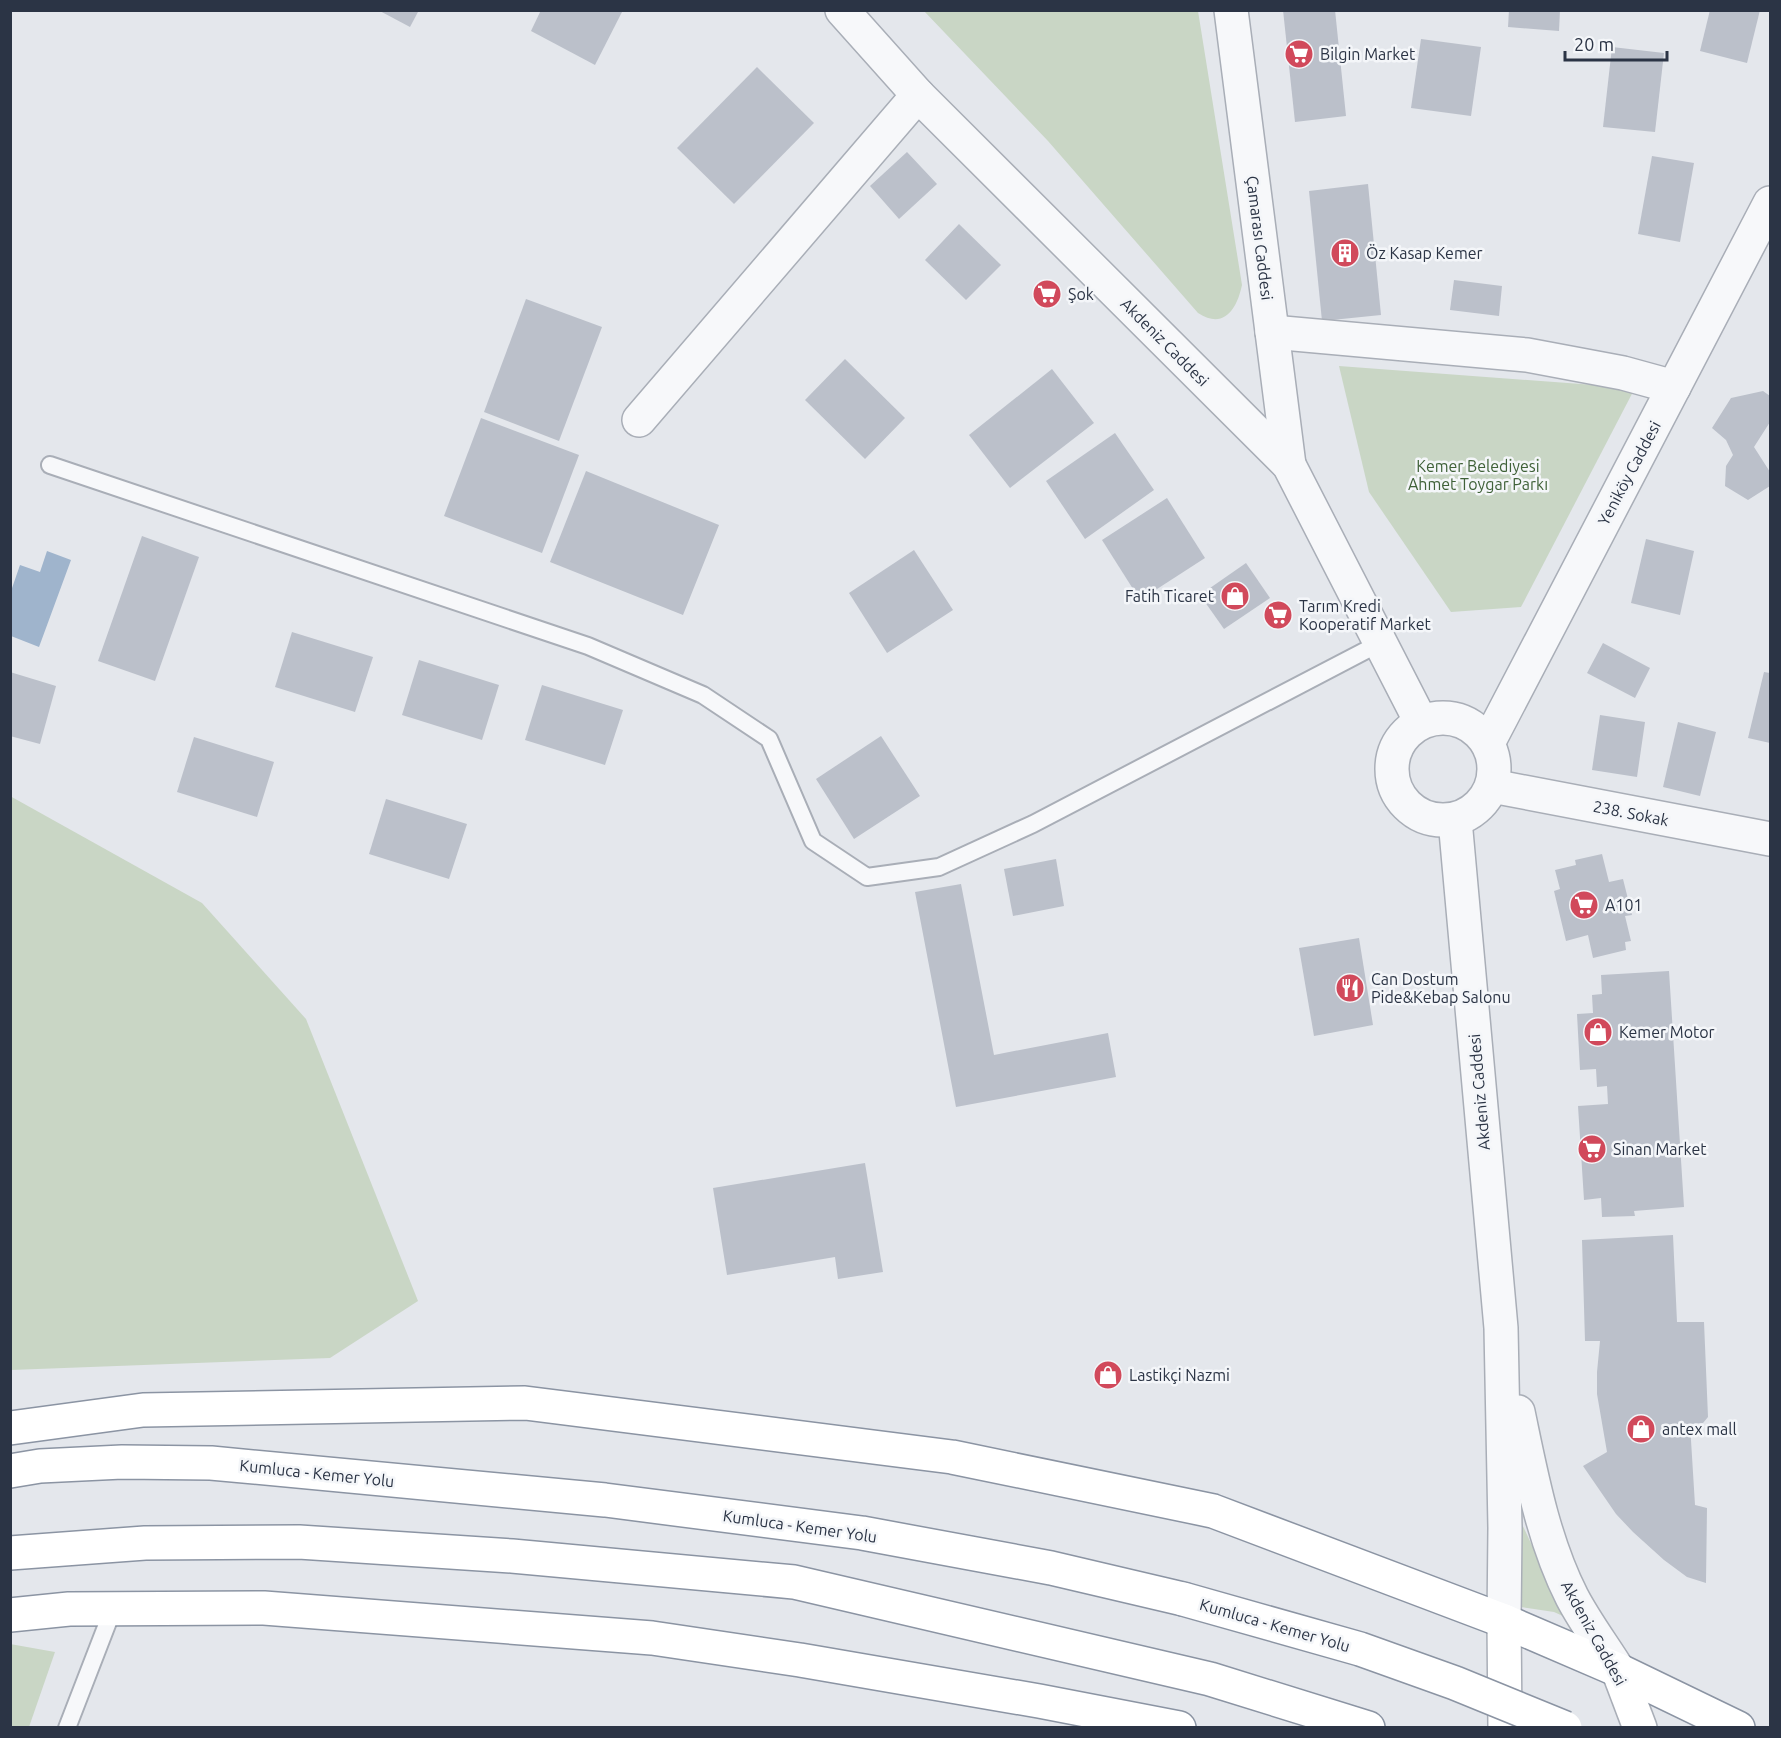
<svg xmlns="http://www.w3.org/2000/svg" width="1781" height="1738" viewBox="0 0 1781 1738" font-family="Ubuntu,sans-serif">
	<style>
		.green { fill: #c9d6c5 }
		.water { fill: #9fb4cc }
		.building { fill: #bbc0ca }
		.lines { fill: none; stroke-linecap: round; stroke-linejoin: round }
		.service-casing { stroke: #a9aeb7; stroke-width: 20 }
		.minor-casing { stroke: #a9aeb7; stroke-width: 36 }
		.tertiary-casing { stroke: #a9aeb7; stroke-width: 36 }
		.secondary-casing { stroke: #a9aeb7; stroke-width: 36 }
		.trunk-casing { stroke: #8b94a3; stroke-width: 36 }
		.service { stroke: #f7f8fa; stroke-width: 16 }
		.minor { stroke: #f7f8fa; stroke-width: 33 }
		.tertiary { stroke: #f7f8fa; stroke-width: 33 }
		.secondary { stroke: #fff; stroke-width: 33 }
		.trunk { stroke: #fff; stroke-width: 33 }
		.trunk-bridge-casing { stroke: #8b94a3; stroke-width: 36; stroke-linecap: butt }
		.trunk-bridge { stroke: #fff; stroke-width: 33 }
		.labels { text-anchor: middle; stroke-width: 5; stroke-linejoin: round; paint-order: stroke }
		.poi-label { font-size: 16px; fill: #2b3445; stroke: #f4f6f9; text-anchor: start }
		.street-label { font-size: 16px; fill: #2b3445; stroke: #f4f6f9 }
		.park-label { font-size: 16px; fill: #3f6138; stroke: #f4f6f9 }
	</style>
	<rect width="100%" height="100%" fill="#e4e7ec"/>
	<g class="green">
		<path d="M924 11H1198L1242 285C1237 309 1224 330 1198 313L1048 141Z"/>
		<path d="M1339 366 1635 388 1521 607 1451 612 1369 492Z"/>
		<path d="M10 796 202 903 306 1019 418 1301 330 1358 11 1370Z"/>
		<path d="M1522 1524 1541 1565 1574 1621 1554 1612 1514 1606 1513 1530Z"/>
		<path d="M10 1644 55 1652 29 1727H11Z"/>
	</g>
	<path class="water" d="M47 551 71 560 39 647 11 636V591L20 565 40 572Z"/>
	<g class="building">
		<path d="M378 10H419L410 27Z"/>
		<path d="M541 10H623L595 65 531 31Z"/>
		<path d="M1283 10H1335L1346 116 1295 122Z"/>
		<path d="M1509 10H1560L1559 31 1508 27Z"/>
		<path d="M1710 10H1760L1747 63 1700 51Z"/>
		<path d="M1421 39 1481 47 1471 116 1411 108Z"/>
		<path d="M1612 47 1664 53 1655 132 1603 127Z"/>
		<path d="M757 67 814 123 734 204 677 148Z"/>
		<path d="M907 152 937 184 899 219 870 186Z"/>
		<path d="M1652 156 1694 163 1680 242 1638 234Z"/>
		<path d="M1368 184 1381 315 1322 321 1309 191Z"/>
		<path d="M959 224 1001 265 966 300 925 260Z"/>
		<path d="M1454 280 1502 286 1499 316 1450 310Z"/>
		<path d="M526 299 602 327 559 441 484 412Z"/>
		<path d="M845 359 905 418 865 459 805 400Z"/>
		<path d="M1052 369 1094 423 1010 488 969 435Z"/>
		<path d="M1763 391 1770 396V422L1754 447 1770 472V486L1748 500 1725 486 1726 466 1733 455 1726 440 1712 428 1731 398Z"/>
		<path d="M481 418 579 455 542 553 444 516Z"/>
		<path d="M1115 433 1154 490 1085 539 1046 481Z"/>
		<path d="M586 471 719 525 683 615 550 562Z"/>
		<path d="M1167 498 1205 558 1140 600 1102 540Z"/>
		<path d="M142 536 199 557 155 681 98 661Z"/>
		<path d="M1646 539 1694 551 1680 615 1631 603Z"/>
		<path d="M914 550 953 610 887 653 849 593Z"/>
		<path d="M1246 563 1270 598 1224 629 1200 595Z"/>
		<path d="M292 632 373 657 355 712 275 687Z"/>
		<path d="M1603 643 1650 668 1635 698 1587 673Z"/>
		<path d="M419 660 499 685 482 740 402 715Z"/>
		<path d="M10 672 56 686 40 744 10 736Z"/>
		<path d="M1764 672 1770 673V743L1748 738Z"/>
		<path d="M542 685 623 710 605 765 525 740Z"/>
		<path d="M1600 715 1645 722 1637 777 1592 770Z"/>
		<path d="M1678 722 1716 732 1700 796 1663 787Z"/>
		<path d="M881 736 920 796 854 839 816 779Z"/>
		<path d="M194 737 274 762 257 817 177 792Z"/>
		<path d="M386 799 467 824 449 879 369 854Z"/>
		<path d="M1602 854 1609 882 1623 879 1632 915 1625 916 1631 941 1625 942 1626 950 1593 958 1588 935 1566 941 1554 891 1560 889 1555 870 1576 865 1575 860Z"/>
		<path d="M1056 859 1064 906 1013 916 1004 869Z"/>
		<path d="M961 884 994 1055 1108 1033 1116 1077 956 1107 915 892Z"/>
		<path d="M1359 938 1373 1025 1314 1036 1299 948Z"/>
		<path d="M1669 971 1684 1207 1634 1211 1635 1216 1602 1217 1601 1198 1584 1200 1578 1106 1608 1104 1607 1086 1597 1087 1596 1069 1580 1070 1577 1014 1593 1013 1592 995 1602 994 1601 975Z"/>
		<path d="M865 1163 883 1272 838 1279 835 1257 727 1275 713 1188Z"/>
		<path d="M1673 1235 1677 1322H1704L1708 1417 1703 1423 1690 1424 1695 1505 1707 1508 1706 1583 1687 1577 1664 1560 1633 1532 1616 1514 1583 1466 1607 1452 1597 1394V1372L1600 1341H1585L1582 1240Z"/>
	</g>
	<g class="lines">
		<g class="service-casing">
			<g id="service">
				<path d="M50 465 588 646 703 695 769 739 813 841 867 877 939 867 1033 824 1380 643"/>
				<path d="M67 1728 113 1609"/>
			</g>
		</g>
		<g class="minor-casing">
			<g id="minor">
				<path d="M1272 332 1527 355 1623 373 1674 387"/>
				<path d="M639 420 918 95"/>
				<path d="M1488 743 1770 203"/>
				<path d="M1492 786 1770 839"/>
			</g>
		</g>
		<g class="tertiary-casing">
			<g id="tertiary">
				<path d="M842 10 918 95 1289 465 1421 722"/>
				<path d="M1231 10 1289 465"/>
				<circle cx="1443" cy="769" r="51"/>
				<path d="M1455 820 1501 1328 1505 1528 1504 1621"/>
				<path d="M1518 1412C1531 1474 1543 1540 1572 1597 1585 1622 1603 1646 1618 1670"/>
			</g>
		</g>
		<g class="secondary-casing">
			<g id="secondary">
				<path d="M1504 1621 1505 1728"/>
				<path d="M1618 1670 1640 1728"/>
			</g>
		</g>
		<g class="trunk-casing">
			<g id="trunk">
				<path d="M10 1428 143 1410 525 1403 952 1457 1213 1511 1504 1621 1618 1670 1738 1728"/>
				<path d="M10 1471 40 1466 122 1462 211 1463 605 1500 862 1533 1051 1568 1183 1599"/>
				<path d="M10 1553 145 1543 299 1542 512 1556 794 1582 1210 1679 1368 1728"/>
				<path d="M10 1615 69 1609 264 1608 652 1638 800 1660 1039 1701 1179 1728"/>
			</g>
		</g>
		<use href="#service" class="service"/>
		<use href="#minor" class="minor"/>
		<use href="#tertiary" class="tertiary"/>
		<use href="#secondary" class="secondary"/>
		<use href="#trunk" class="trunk"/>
		<g class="trunk-bridge-casing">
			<path id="trunk-bridge" d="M1183 1599 1360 1649 1455 1683 1565 1728"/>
		</g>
		<use href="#trunk-bridge" class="trunk-bridge"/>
	</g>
	<defs>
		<g id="supermarket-disc" transform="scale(1.5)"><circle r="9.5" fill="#d1495b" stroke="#f4f6f9"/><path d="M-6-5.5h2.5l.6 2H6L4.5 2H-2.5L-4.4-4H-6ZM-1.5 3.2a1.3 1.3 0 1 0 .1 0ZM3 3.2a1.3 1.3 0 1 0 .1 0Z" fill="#fff"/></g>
		<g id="building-disc" transform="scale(1.5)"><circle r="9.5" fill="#d1495b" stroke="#f4f6f9"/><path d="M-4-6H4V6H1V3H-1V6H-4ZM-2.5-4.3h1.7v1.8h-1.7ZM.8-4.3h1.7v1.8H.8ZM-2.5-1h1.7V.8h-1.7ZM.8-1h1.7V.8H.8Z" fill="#fff"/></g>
		<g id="shop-disc" transform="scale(1.5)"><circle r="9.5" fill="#d1495b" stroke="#f4f6f9"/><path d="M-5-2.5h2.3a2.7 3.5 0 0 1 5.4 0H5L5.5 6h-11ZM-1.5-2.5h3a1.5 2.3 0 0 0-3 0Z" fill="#fff"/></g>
		<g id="restaurant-disc" transform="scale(1.5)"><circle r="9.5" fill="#d1495b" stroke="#f4f6f9"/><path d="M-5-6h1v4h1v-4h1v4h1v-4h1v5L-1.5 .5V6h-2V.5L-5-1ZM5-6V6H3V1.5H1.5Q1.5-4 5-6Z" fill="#fff"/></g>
	</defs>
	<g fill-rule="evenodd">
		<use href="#supermarket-disc" x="1299" y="54"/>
		<use href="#building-disc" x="1345" y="253"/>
		<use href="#supermarket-disc" x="1047" y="294"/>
		<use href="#shop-disc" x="1235" y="596"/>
		<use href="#supermarket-disc" x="1278" y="615"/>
		<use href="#supermarket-disc" x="1584" y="905"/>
		<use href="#restaurant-disc" x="1350" y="988"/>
		<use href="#shop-disc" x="1598" y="1032"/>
		<use href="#supermarket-disc" x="1592" y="1149"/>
		<use href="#shop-disc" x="1108" y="1375"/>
		<use href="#shop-disc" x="1641" y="1429"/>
	</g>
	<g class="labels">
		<g class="poi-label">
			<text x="1320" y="60">Bilgin Market</text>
			<text x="1366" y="259">Öz Kasap Kemer</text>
			<text x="1068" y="300">Şok</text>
			<text x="1214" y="602" text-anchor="end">Fatih Ticaret</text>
			<text x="1299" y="612">Tarım Kredi<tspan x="1299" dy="18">Kooperatif Market</tspan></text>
			<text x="1605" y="911">A101</text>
			<text x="1371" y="985">Can Dostum<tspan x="1371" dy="18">Pide&amp;Kebap Salonu</tspan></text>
			<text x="1619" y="1038">Kemer Motor</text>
			<text x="1613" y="1155">Sinan Market</text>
			<text x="1129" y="1381">Lastikçi Nazmi</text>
			<text x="1662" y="1435">antex mall</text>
		</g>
		<g class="street-label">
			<text transform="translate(1260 238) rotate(83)" y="6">Çamarası Caddesi</text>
			<text transform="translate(1165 342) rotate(45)" y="6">Akdeniz Caddesi</text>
			<text transform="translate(1629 473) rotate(-62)" y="6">Yeniköy Caddesi</text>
			<text transform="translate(1631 813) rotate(11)" y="6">238. Sokak</text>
			<text transform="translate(1479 1092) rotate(-95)" y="6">Akdeniz Caddesi</text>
			<text transform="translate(317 1473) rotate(6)" y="6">Kumluca - Kemer Yolu</text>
			<text transform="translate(800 1526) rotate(8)" y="6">Kumluca - Kemer Yolu</text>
			<text transform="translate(1275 1625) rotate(16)" y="6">Kumluca - Kemer Yolu</text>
			<text transform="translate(1594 1633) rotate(61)" y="6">Akdeniz Caddesi</text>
		</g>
		<g class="park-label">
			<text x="1478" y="472">Kemer Belediyesi<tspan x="1478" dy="18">Ahmet Toygar Parkı</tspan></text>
		</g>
	</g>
	<rect width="1781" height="1738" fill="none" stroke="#2b3445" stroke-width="24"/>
	<path d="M1565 51v9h102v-9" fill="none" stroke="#2b3445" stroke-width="3"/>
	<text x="1574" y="51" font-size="18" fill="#2b3445" stroke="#f4f6f9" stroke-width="4.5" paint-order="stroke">20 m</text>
</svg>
